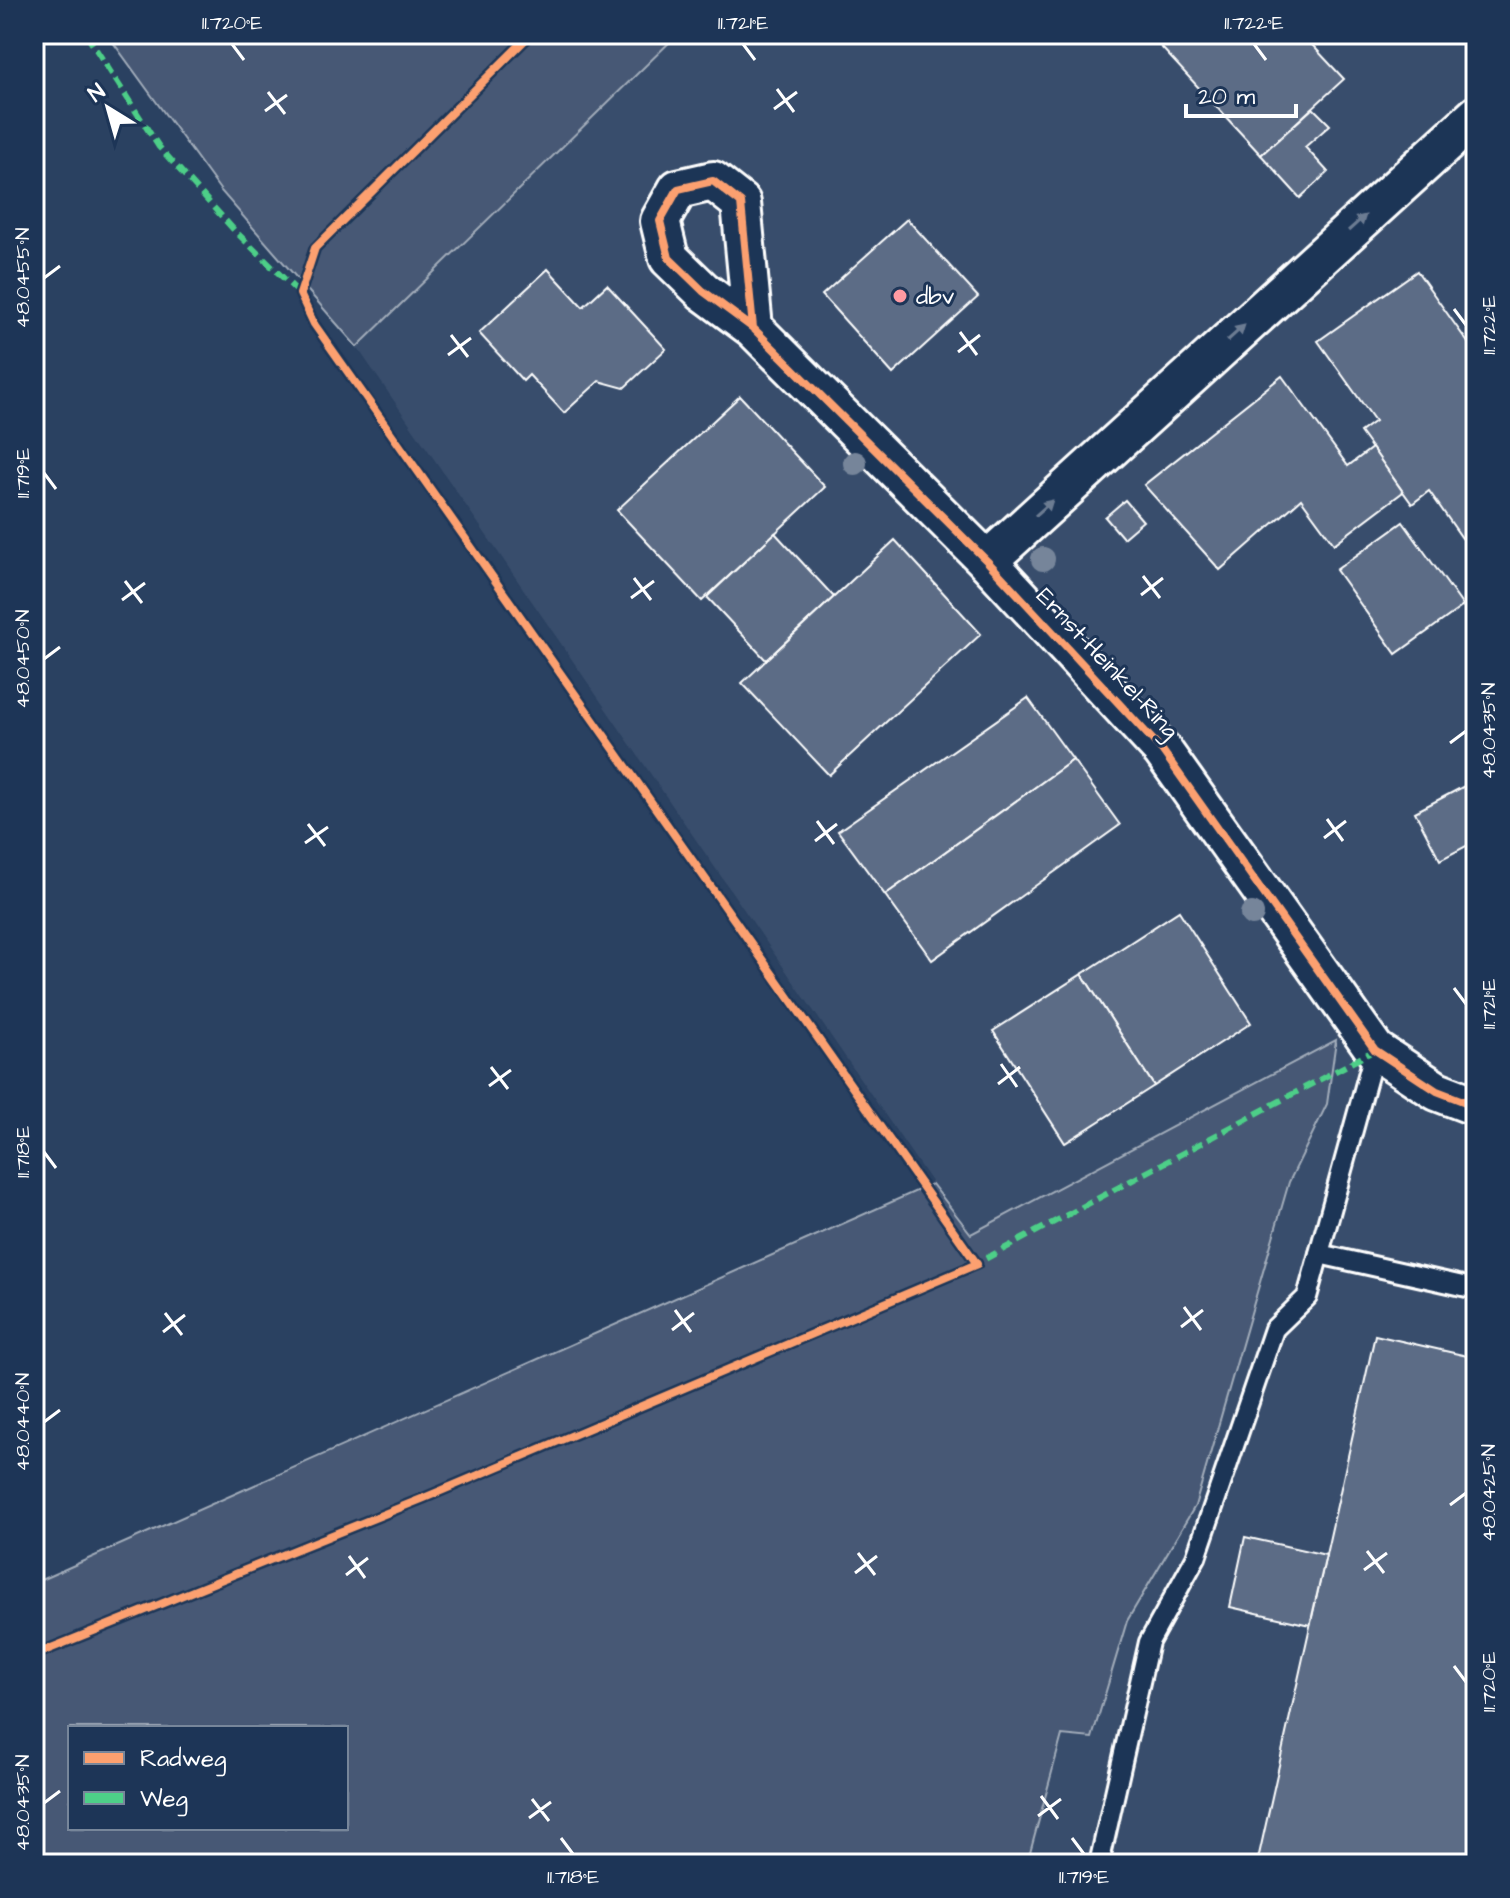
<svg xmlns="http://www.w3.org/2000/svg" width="1510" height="1898" viewBox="0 0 1510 1898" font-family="'Architects Daughter',sans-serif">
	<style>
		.built { fill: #394e6c }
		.green { fill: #465975; stroke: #a2acba; stroke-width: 2; fill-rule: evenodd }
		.building { fill: #5b6c86; stroke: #fff; stroke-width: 2 }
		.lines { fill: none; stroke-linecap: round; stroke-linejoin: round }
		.service-casing { stroke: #fff; stroke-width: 24 }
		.minor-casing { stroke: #fff; stroke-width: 44 }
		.service { stroke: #1d3557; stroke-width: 18 }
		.minor { stroke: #1d3557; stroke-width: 38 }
		.quiet { stroke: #4dcf88; stroke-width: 6; stroke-dasharray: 12 6; stroke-linecap: butt }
		.cycleway-casing { stroke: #1d3557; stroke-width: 13 }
		.cycleway { stroke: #fca06f; stroke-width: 8 }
		.tree { fill: #76859a }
		.oneway { fill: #6c7c92 }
		.ticks { fill: none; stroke: #fff; stroke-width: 3 }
		.poi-dot { fill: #ff9aa2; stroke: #1d3557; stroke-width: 3 }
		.labels { text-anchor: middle; stroke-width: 6; stroke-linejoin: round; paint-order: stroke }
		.poi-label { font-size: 24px; fill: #fff; stroke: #1d3557; text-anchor: start }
		.street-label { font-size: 24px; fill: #fff; stroke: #1d3557 }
		.neatline { fill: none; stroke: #fff; stroke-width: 3 }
		.ticks-label { font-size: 20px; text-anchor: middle; fill: #fff }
	</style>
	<rect width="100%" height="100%" fill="#2a4161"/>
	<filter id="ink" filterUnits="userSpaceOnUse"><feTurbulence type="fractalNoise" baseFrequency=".0125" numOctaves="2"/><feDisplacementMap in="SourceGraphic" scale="16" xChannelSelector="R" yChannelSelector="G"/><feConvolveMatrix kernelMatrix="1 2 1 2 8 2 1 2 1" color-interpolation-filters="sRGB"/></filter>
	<g filter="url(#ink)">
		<path class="built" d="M678 34H1476V1864H1027L1062 1734 1092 1737 1127 1621 1195 1506 1289 1182 1327 1104 1336 1041 971 1234 932 1183 357 347Z"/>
		<g class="green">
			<path d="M107 34H678L357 347 221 191Z"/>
			<path d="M1336 1040 1327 1104 1289 1182 1195 1506 1127 1621 1092 1738 1062 1735 1027 1864H34V1583L932 1184 971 1234ZM70 1728H346V1828H70Z"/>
		</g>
		<g class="building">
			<path d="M1149 34H1302L1344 79 1261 155Z"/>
			<path d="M1313 108 1330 125 1305 147 1328 172 1300 198 1261 155Z"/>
			<path d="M907 219 978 297 893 374 822 295Z"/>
			<path d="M548 269 583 307 607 285 666 349 624 388 599 381 564 413 529 375 523 381 479 333Z"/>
			<path d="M1417 271 1476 354V528L1462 538 1429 491 1412 504 1360 432 1375 421 1318 341Z"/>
			<path d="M1282 376 1348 466 1372 448 1403 492 1334 544 1301 499 1220 570 1144 485Z"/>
			<path d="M740 396 825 487 702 601 617 510Z"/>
			<path d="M1125 500 1143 521 1123 538 1105 517Z"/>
			<path d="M1403 522 1463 606 1396 654 1336 570Z"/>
			<path d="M775 533 834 597 766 660 707 597Z"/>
			<path d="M895 540 981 634 829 775 742 683Z"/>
			<path d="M1028 698 1073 760 885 895 838 831Z"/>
			<path d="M1073 760 1120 825 932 960 885 895Z"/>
			<path d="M1476 780V841L1440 860 1415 812Z"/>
			<path d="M1179 911 1251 1023 1154 1086 1082 974Z"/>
			<path d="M1082 974 1154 1086 1065 1143 993 1031Z"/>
			<path d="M1375 1335 1476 1358V1864H1257Z"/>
			<path d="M1245 1537 1326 1555 1310 1625 1230 1607Z"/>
		</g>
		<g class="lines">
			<g class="service-casing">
				<g id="service">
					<path d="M1319 1254 1476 1289"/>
					<path d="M1099 1864 1149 1642 1196 1557 1274 1329 1307 1297 1375 1050"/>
				</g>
			</g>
			<g class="minor-casing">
				<g id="minor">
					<path d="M753 328 741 203 713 181 678 189 660 221 669 258 703 291 753 328 987 561 1162 750 1375 1050 1437 1091 1476 1106"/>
					<path d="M987 561 1476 116"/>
				</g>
			</g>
			<use href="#service" class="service"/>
			<use href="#minor" class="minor"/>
			<g class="quiet">
				<path d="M86 34 159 147 234 230 300 294"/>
				<path d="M970 1267 1375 1050"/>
			</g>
			<g class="cycleway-casing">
				<g id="cycleway">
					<path d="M753 328 741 203 713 181 678 189 660 221 669 258 703 291 753 328 987 561 1162 750 1375 1050 1437 1091 1476 1106"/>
					<path d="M34 1655 424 1498 977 1264 314 324 300 294 315 248 531 34"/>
				</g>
			</g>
			<use href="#cycleway" class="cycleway"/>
		</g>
		<g class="tree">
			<circle cx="855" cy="463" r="12"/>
			<circle cx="1043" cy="559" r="12"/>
			<circle cx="1252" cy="914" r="12"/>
		</g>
		<defs><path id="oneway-solid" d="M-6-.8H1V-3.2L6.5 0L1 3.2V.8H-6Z" transform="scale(2)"/></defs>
		<g class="oneway">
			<use href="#oneway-solid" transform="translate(1357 223) rotate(-42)"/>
			<use href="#oneway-solid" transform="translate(1236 333) rotate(-42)"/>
			<use href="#oneway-solid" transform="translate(1044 508) rotate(-42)"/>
		</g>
	</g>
	<path class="ticks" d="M232 44 244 60M743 44 755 60M1254 44 1266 60M777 89 794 112M268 92 285 114M774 109 797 92M265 111 287 95M44 278 60 266M1454 309 1466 325M960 332 977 355M451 335 468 357M958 352 980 335M448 355 471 338M44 473 56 489M1143 576 1160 598M634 578 651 600M125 581 142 603M1141 595 1163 578M631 598 654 581M122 600 145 583M44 659 60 647M1450 743 1466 731M1327 819 1343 841M817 821 834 844M308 824 325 846M1324 838 1346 821M815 841 837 824M305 843 328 827M1454 988 1466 1004M1001 1064 1017 1087M491 1067 508 1089M998 1084 1020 1067M489 1086 511 1070M44 1152 56 1168M1184 1307 1201 1330M675 1310 691 1332M165 1313 182 1335M1181 1327 1203 1310M672 1330 694 1313M163 1332 185 1315M44 1422 60 1410M1450 1505 1466 1493M1367 1551 1384 1573M858 1553 875 1575M349 1556 365 1578M1364 1570 1387 1553M855 1573 877 1556M346 1575 368 1558M1454 1666 1466 1682M1041 1796 1058 1819M532 1799 549 1821M44 1803 60 1791M1038 1816 1061 1799M529 1818 551 1802M561 1838 573 1854M1072 1838 1084 1854"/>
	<circle class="poi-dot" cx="900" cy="296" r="8"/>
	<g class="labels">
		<g class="poi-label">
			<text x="916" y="304">dbv</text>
		</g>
		<g class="street-label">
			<text transform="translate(1108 663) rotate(47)" y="8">Ernst-Heinkel-Ring</text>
		</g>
	</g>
	<rect width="1510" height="1898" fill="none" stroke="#1d3557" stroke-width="88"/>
	<rect x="68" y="1726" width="280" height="104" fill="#1d3557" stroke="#77869a" stroke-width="2"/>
	<rect x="84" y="1752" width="40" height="12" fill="#fca06f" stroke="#77869a" stroke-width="2"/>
	<text x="140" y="1766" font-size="24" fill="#ffffff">Radweg</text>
	<rect x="84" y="1792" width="40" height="12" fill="#4dcf88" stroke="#77869a" stroke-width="2"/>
	<text x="140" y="1806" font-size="24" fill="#ffffff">Weg</text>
	<g transform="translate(108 108) rotate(323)" stroke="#1d3557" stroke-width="6" paint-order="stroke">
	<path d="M0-6L14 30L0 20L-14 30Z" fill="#ffffff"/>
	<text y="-12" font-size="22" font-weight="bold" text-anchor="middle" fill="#ffffff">N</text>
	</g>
	<path d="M1186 104v12h110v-12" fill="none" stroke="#ffffff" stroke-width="4"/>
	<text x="1198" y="104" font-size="24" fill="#ffffff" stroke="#1d3557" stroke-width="6" paint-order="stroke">20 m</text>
	<rect x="44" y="44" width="1422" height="1810" class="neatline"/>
	<g class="ticks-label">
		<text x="232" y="29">11.720°E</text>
		<text x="743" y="29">11.721°E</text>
		<text x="1254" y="29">11.722°E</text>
		<text transform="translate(22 278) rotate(-90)" y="7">48.0455°N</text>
		<text transform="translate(1488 325) rotate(-90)" y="7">11.722°E</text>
		<text transform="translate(22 473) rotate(-90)" y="7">11.719°E</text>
		<text transform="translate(22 659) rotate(-90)" y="7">48.0450°N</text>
		<text transform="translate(1488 731) rotate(-90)" y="7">48.0435°N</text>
		<text transform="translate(1488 1004) rotate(-90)" y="7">11.721°E</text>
		<text transform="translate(22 1152) rotate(-90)" y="7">11.718°E</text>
		<text transform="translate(22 1422) rotate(-90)" y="7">48.0440°N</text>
		<text transform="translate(1488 1493) rotate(-90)" y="7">48.0425°N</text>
		<text transform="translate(1488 1682) rotate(-90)" y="7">11.720°E</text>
		<text transform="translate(22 1803) rotate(-90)" y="7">48.0435°N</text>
		<text x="573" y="1883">11.718°E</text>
		<text x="1084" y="1883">11.719°E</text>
	</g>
</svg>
